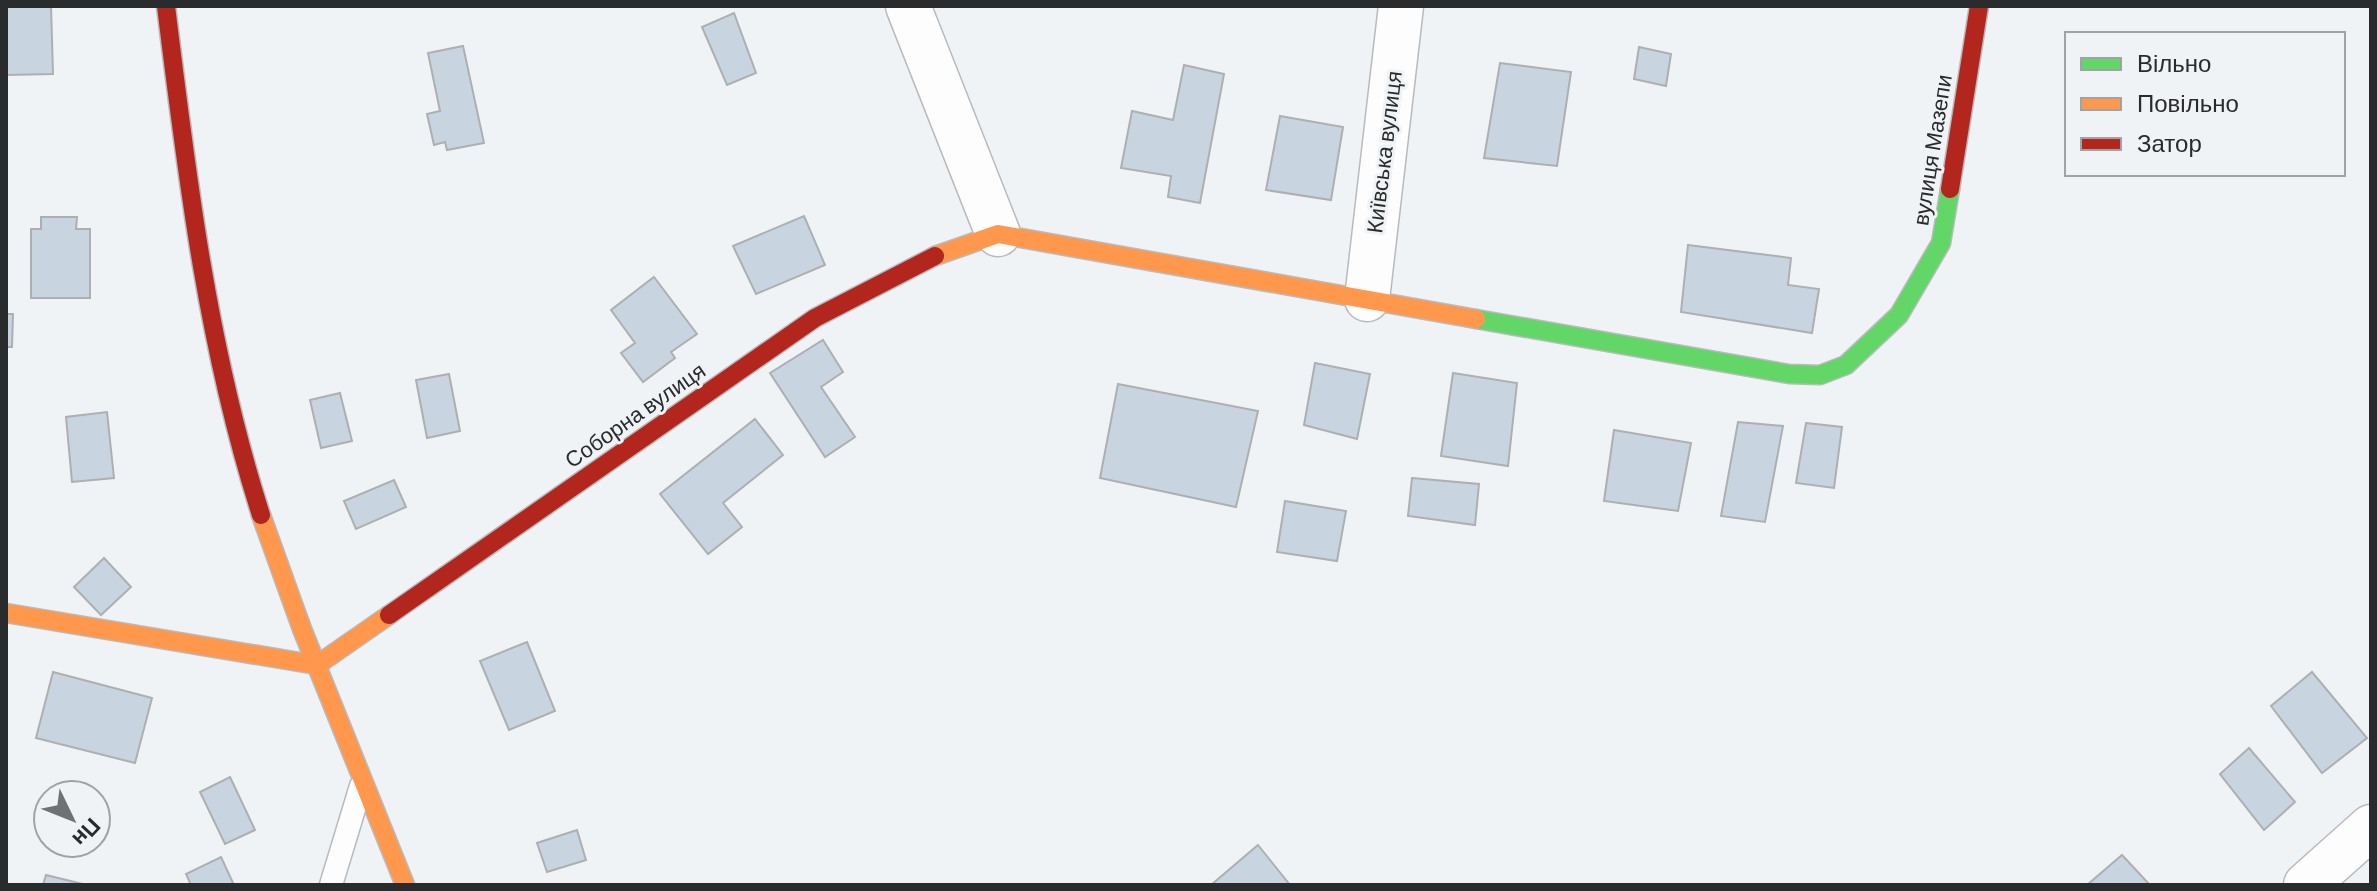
<svg xmlns="http://www.w3.org/2000/svg" width="2377" height="891" viewBox="0 0 2377 891" font-family="Barlow,sans-serif">
	<style>
		.building { fill: #c8d5e1; stroke: #adafb0; stroke-width: 2 }
		.lines { fill: none; stroke-linecap: round; stroke-linejoin: round }
		.lane-casing { stroke: #b8babc; stroke-width: 25 }
		.street-casing { stroke: #b8babc; stroke-width: 47 }
		.fast-casing { stroke: #b8babc; stroke-width: 21 }
		.slow-casing { stroke: #b8babc; stroke-width: 21 }
		.jam-casing { stroke: #b8babc; stroke-width: 21 }
		.lane { stroke: #fdfdfe; stroke-width: 22 }
		.street { stroke: #fdfdfe; stroke-width: 44 }
		.fast { stroke: #63d668; stroke-width: 18 }
		.slow { stroke: #ff974d; stroke-width: 18 }
		.jam { stroke: #b3261e; stroke-width: 18 }
		.labels { text-anchor: middle; stroke-width: 6; stroke-linejoin: round; paint-order: stroke }
		.street-label { font-size: 22px; fill: #2a2b2c; stroke: #eff3f6 }
	</style>
	<rect width="100%" height="100%" fill="#f0f3f5"/>
	<g class="building">
		<path d="M6 6H51L53 74 6 75Z"/>
		<path d="M734 13 756 73 727 85 702 27Z"/>
		<path d="M463 46 484 143 447 150 445 142 434 145 427 114 440 111 428 53Z"/>
		<path d="M1639 47 1671 54 1666 86 1634 79Z"/>
		<path d="M1500 63 1571 72 1557 166 1484 158Z"/>
		<path d="M1184 65 1224 74 1200 203 1168 197 1171 176 1121 168 1132 111 1173 120Z"/>
		<path d="M1280 116 1343 127 1331 200 1266 190Z"/>
		<path d="M804 216 825 265 756 294 733 246Z"/>
		<path d="M41 217H77L76 229H90V298H31V229H41Z"/>
		<path d="M1688 245 1791 258 1788 285 1819 289 1812 333 1681 312Z"/>
		<path d="M654 277 697 334 671 352 675 358 643 382 621 353 635 343 611 310Z"/>
		<path d="M6 314H13L12 347H6Z"/>
		<path d="M823 340 843 372 821 387 855 437 825 457 770 373Z"/>
		<path d="M1315 363 1370 374 1357 439 1304 425Z"/>
		<path d="M1453 373 1517 383 1508 466 1441 456Z"/>
		<path d="M449 374 460 431 427 438 416 380Z"/>
		<path d="M1118 384 1258 411 1236 507 1100 478Z"/>
		<path d="M340 393 352 441 321 448 310 400Z"/>
		<path d="M107 412 114 478 72 482 66 417Z"/>
		<path d="M755 419 783 455 723 503 742 527 708 554 660 494Z"/>
		<path d="M1738 422 1783 426 1765 522 1721 516Z"/>
		<path d="M1806 423 1842 427 1834 488 1796 483Z"/>
		<path d="M1614 430 1691 443 1678 511 1604 501Z"/>
		<path d="M1412 478 1479 484 1475 525 1408 516Z"/>
		<path d="M394 480 406 507 356 529 344 501Z"/>
		<path d="M1285 501 1346 511 1337 561 1277 552Z"/>
		<path d="M104 558 131 587 101 615 74 587Z"/>
		<path d="M527 642 555 711 509 730 480 661Z"/>
		<path d="M53 672 152 698 135 763 36 738Z"/>
		<path d="M2312 672 2367 738 2322 773 2271 706Z"/>
		<path d="M2249 748 2295 802 2264 830 2220 774Z"/>
		<path d="M230 777 255 830 225 844 200 792Z"/>
		<path d="M577 830 586 860 547 872 537 843Z"/>
		<path d="M1258 845 1290 885H1211Z"/>
		<path d="M2122 855 2150 885H2087Z"/>
		<path d="M221 857 234 885H191L186 874Z"/>
		<path d="M46 875 87 885H43Z"/>
	</g>
	<g class="lines">
		<g class="lane-casing">
			<path id="lane" d="M331 885 361 786"/>
		</g>
		<g class="street-casing">
			<g id="street">
				<path d="M908 6 998 234"/>
				<path d="M1367 299 1401 6"/>
				<path d="M2306 885 2371 827"/>
			</g>
		</g>
		<g class="fast-casing">
			<path id="fast" d="M1476 319 1789 374 1820 375 1846 365 1899 315 1941 243 1950 189"/>
		</g>
		<g class="slow-casing">
			<g id="slow">
				<path d="M935 256 998 234 1476 319"/>
				<path d="M261 515 302 629 405 885"/>
				<path d="M6 613 317 665 389 615"/>
			</g>
		</g>
		<g class="jam-casing">
			<g id="jam">
				<path d="M166 6C187 178 208 350 261 515"/>
				<path d="M1950 189 1979 6"/>
				<path d="M389 615 815 318 935 256"/>
			</g>
		</g>
		<use href="#lane" class="lane"/>
		<use href="#street" class="street"/>
		<use href="#fast" class="fast"/>
		<use href="#slow" class="slow"/>
		<use href="#jam" class="jam"/>
	</g>
	<g class="labels">
		<g class="street-label">
			<text transform="translate(1932 150) rotate(-81)" y="8">вулиця Мазепи</text>
			<text transform="translate(1384 152) rotate(-83)" y="8">Київська вулиця</text>
			<text transform="translate(635 415) rotate(-35)" y="8">Соборна вулиця</text>
		</g>
	</g>
	<rect width="2377" height="891" fill="none" stroke="#2a2b2c" stroke-width="16"/>
	<rect x="2065" y="32" width="280" height="144" fill="#eff3f6" stroke="#a0a3a5" stroke-width="2"/>
	<rect x="2081" y="58" width="40" height="12" fill="#63d668" stroke="#a0a3a5" stroke-width="2"/>
	<text x="2137" y="72" font-size="24" fill="#2a2b2c">Вільно</text>
	<rect x="2081" y="98" width="40" height="12" fill="#ff974d" stroke="#a0a3a5" stroke-width="2"/>
	<text x="2137" y="112" font-size="24" fill="#2a2b2c">Повільно</text>
	<rect x="2081" y="138" width="40" height="12" fill="#b3261e" stroke="#a0a3a5" stroke-width="2"/>
	<text x="2137" y="152" font-size="24" fill="#2a2b2c">Затор</text>
	<g transform="translate(72 819) rotate(133)"><circle r="38" fill="#eff3f6" stroke="#a0a3a5" stroke-width="2"/>
	<path d="M0-6L14 30L0 20L-14 30Z" fill="#6f7172"/>
	<text y="-12" font-size="22" font-weight="bold" text-anchor="middle" fill="#2a2b2c">Пн</text>
	</g>
</svg>
